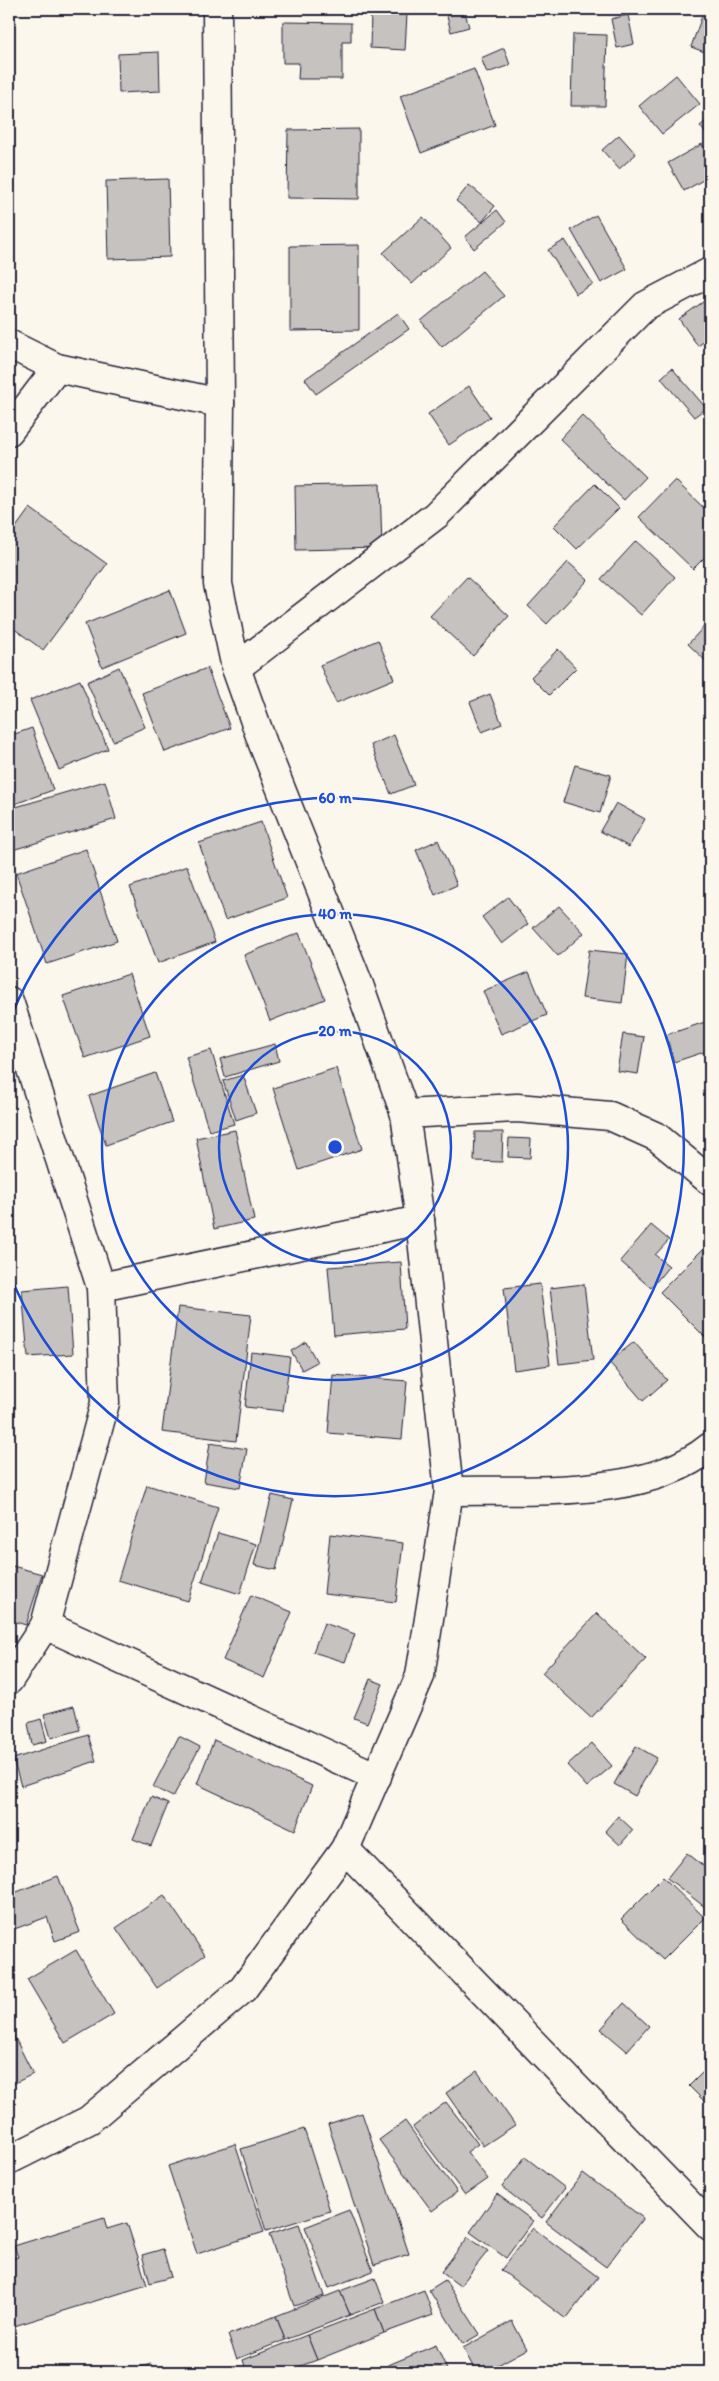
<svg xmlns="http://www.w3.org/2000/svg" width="719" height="2381" viewBox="0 0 719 2381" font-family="Itim,sans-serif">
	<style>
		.building { fill: #c6c2c0; stroke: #22223b }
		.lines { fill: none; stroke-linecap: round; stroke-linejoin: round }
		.street-casing { stroke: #22223b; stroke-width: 31 }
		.street { stroke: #fbf7ec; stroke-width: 28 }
		.ring { fill: none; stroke: #1d4ed8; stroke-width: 2.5 }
		.centre { fill: #1d4ed8; stroke: #fbf7ec; stroke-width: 2.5 }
		.ring-label { font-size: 15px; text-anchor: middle; font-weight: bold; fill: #1d4ed8; stroke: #fbf7ec; stroke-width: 4; stroke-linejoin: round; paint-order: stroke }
	</style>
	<rect width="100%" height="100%" fill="#fbf7ec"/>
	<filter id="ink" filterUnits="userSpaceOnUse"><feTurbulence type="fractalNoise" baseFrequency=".02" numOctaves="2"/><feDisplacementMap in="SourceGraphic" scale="10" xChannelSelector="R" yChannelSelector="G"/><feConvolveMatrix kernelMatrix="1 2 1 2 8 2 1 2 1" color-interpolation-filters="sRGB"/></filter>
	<g filter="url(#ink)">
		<g class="building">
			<path d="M445 9H464L469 27 451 32Z"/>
			<path d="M685 9H707L706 13 685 11Z"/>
			<path d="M371 12 407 14 405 50 370 48Z"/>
			<path d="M628 15 634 44 617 48 611 19Z"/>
			<path d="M702 16 710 20V54L691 47Z"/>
			<path d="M283 22 351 23V42H342V79H298L299 63H283Z"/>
			<path d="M573 34 607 35 605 106H571Z"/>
			<path d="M504 48 510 65 487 73 481 58Z"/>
			<path d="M159 52 160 91 119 93 118 54Z"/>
			<path d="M474 69 495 125 421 153 400 96Z"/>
			<path d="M676 75 700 104 662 134 639 106Z"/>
			<path d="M710 118V139L700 126Z"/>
			<path d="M359 129V199L287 198 288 130Z"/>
			<path d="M619 135 636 154 619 169 602 150Z"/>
			<path d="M702 144 710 159V176L684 191 668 163Z"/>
			<path d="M168 179 170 257 108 259 106 181Z"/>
			<path d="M469 185 495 206 482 222 456 201Z"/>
			<path d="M497 210 506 222 474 249 465 237Z"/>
			<path d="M596 215 627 269 601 283 571 230Z"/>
			<path d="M423 217 451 248 412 284 383 253Z"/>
			<path d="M565 240 593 284 576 294 548 250Z"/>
			<path d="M359 245V330L290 331V246Z"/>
			<path d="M482 271 504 296 442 347 421 321Z"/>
			<path d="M710 297V337L698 346 679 319Z"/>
			<path d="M398 313 409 329 316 394 305 379Z"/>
			<path d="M672 368 706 408 694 417 661 378Z"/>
			<path d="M469 386 490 417 449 445 428 414Z"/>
			<path d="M582 415 646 477 624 500 560 439Z"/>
			<path d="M675 480 710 514V552L693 569 639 517Z"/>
			<path d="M380 484 382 548 296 550 295 486Z"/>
			<path d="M595 484 619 508 577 549 554 526Z"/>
			<path d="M30 508 107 564 43 650 9 625V537Z"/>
			<path d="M636 541 675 577 641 615 601 579Z"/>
			<path d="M568 562 588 580 547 624 528 606Z"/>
			<path d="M467 577 509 616 473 656 430 616Z"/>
			<path d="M170 590 186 633 102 667 85 624Z"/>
			<path d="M710 620V665L688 644Z"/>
			<path d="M378 640 394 679 336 703 320 665Z"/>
			<path d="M558 649 576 668 549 695 531 677Z"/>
			<path d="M119 667 145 727 113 741 87 682Z"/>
			<path d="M207 668 230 728 165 752 142 693Z"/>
			<path d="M80 680 108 749 59 770 30 700Z"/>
			<path d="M490 694 502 724 482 732 470 702Z"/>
			<path d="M32 728 53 790 9 806V736Z"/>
			<path d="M394 735 414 785 391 794 371 745Z"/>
			<path d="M575 765 611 775 600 813 563 802Z"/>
			<path d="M105 781 116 819 9 851V809Z"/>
			<path d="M616 803 645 819 629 847 600 831Z"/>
			<path d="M261 822 287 898 225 920 199 843Z"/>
			<path d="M438 840 457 885 435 895 416 850Z"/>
			<path d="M86 849 117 941 47 964 16 873Z"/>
			<path d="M187 866 215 942 158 963 130 887Z"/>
			<path d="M508 897 528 924 502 944 482 917Z"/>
			<path d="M559 906 584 933 558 956 533 928Z"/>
			<path d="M299 933 325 999 270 1021 244 955Z"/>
			<path d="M589 950 628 954 622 1003 582 998Z"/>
			<path d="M529 972 547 1015 501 1034 483 991Z"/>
			<path d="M129 974 150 1036 85 1058 63 996Z"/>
			<path d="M705 1022 710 1040V1050L674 1062 666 1035Z"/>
			<path d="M623 1034 644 1037 638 1074 617 1071Z"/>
			<path d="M275 1044 279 1061 225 1077 220 1059Z"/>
			<path d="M211 1050 234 1124 209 1131 186 1057Z"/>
			<path d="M336 1068 362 1149 299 1170 273 1088Z"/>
			<path d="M155 1073 172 1122 106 1145 89 1096Z"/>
			<path d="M243 1075 256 1113 236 1120 223 1081Z"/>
			<path d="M235 1130 254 1220 214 1229 196 1138Z"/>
			<path d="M475 1132H503L502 1162 474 1161Z"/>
			<path d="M509 1138 531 1139 530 1158 508 1157Z"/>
			<path d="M651 1225 669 1240 655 1255 669 1266 651 1288 620 1261Z"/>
			<path d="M710 1242V1331L705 1337 660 1292Z"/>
			<path d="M401 1262 405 1329 334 1335 328 1267Z"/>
			<path d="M540 1284 550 1365 514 1370 504 1288Z"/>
			<path d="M584 1284 593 1360 559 1364 550 1288Z"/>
			<path d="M68 1286 73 1354 28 1357 22 1290Z"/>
			<path d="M178 1307 251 1315 236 1441 162 1432Z"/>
			<path d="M306 1342 317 1362 302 1370 291 1351Z"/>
			<path d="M634 1342 667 1380 643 1401 609 1362Z"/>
			<path d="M251 1352 290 1357 283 1411 245 1407Z"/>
			<path d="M333 1375 407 1381 402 1439 328 1433Z"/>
			<path d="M210 1443 247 1449 240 1488 204 1482Z"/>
			<path d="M147 1485 218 1507 188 1601 118 1580Z"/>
			<path d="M272 1495 293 1500 276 1570 254 1565Z"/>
			<path d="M218 1533 256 1544 240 1594 202 1582Z"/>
			<path d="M330 1534 403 1543 396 1602 324 1594Z"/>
			<path d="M9 1565 42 1574 26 1625 9 1620Z"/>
			<path d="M251 1595 292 1612 264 1678 223 1660Z"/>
			<path d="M597 1613 646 1659 591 1718 542 1673Z"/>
			<path d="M324 1623 355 1634 345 1662 313 1652Z"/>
			<path d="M370 1679 383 1684 367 1723 354 1718Z"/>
			<path d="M74 1706 80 1730 51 1738 44 1714Z"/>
			<path d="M41 1719 47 1741 32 1745 28 1723Z"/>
			<path d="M88 1735 96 1761 21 1786 13 1759Z"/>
			<path d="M179 1736 200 1747 173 1797 153 1787Z"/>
			<path d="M214 1740 312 1786 295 1830 197 1784Z"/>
			<path d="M592 1743 612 1766 587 1787 567 1765Z"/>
			<path d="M636 1746 657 1758 635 1796 614 1784Z"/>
			<path d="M151 1797 168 1804 151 1846 133 1839Z"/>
			<path d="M618 1816 633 1830 620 1845 605 1831Z"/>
			<path d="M687 1853 710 1871V1911L667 1878Z"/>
			<path d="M58 1876 80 1932 55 1941 47 1917 9 1931V1895Z"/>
			<path d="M663 1877 705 1918 663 1960 621 1919Z"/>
			<path d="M164 1895 205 1955 157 1988 116 1928Z"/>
			<path d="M76 1950 114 2014 65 2043 27 1979Z"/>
			<path d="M624 2003 649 2026 627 2051 601 2029Z"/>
			<path d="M9 2026 33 2074 9 2086Z"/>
			<path d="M710 2065V2107L689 2086Z"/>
			<path d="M477 2071 515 2125 483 2146 446 2093Z"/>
			<path d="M446 2102 478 2144 467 2152 488 2179 465 2195 413 2127Z"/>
			<path d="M362 2113 409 2254 374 2265 328 2124Z"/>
			<path d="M405 2121 457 2192 432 2211 379 2140Z"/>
			<path d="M304 2129 330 2211 266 2231 241 2149Z"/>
			<path d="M235 2144 264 2232 197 2254 168 2166Z"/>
			<path d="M525 2157 565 2188 542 2218 502 2187Z"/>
			<path d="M583 2173 643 2218 606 2267 546 2222Z"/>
			<path d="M497 2194 533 2221 506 2258 470 2232Z"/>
			<path d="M349 2210 373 2271 329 2288 305 2227Z"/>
			<path d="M104 2218 107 2229 127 2223 147 2285 11 2327 9 2319V2260L18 2257 14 2246Z"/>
			<path d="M299 2224 324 2296 294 2306 269 2234Z"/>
			<path d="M533 2228 598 2277 566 2319 501 2270Z"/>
			<path d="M468 2237 488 2251 460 2286 441 2272Z"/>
			<path d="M163 2249 171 2277 150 2283 142 2255Z"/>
			<path d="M375 2278 384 2302 350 2315 340 2291Z"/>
			<path d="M445 2280 480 2334 463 2344 429 2290Z"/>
			<path d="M424 2290 433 2315 384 2333 375 2309Z"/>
			<path d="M340 2291 350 2315 285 2340 276 2316Z"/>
			<path d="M375 2309 384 2333 317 2360 307 2335Z"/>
			<path d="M276 2316 285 2340 237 2359 228 2335Z"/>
			<path d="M512 2321 527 2349 485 2372H476L463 2348Z"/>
			<path d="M307 2335 317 2360 284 2372H247L243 2360Z"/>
			<path d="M436 2345 448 2372H388L386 2366Z"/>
			<path d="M151 2364 154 2372H124Z"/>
		</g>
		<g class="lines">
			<g class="street-casing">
				<g id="street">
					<path d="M9 344 57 368 220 403"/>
					<path d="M9 431 57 368"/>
					<path d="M236 668 436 515 645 306 710 272"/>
					<path d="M9 1001 101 1287 105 1403 45 1625 9 1680"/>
					<path d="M405 1114 517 1108 610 1116 657 1137 710 1181"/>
					<path d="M101 1287 420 1220"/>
					<path d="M449 1491C529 1489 646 1500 710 1447"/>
					<path d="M45 1625 377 1777"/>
					<path d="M345 1849 710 2226"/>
					<path d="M9 2160 89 2120 243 1989 345 1849 420 1676 449 1491 420 1220 405 1114 359 985 263 744 236 668 218 584 220 403 217 9"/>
				</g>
			</g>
			<use href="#street" class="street"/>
		</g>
	</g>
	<g class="ring">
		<circle cx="335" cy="1147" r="116"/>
		<circle cx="335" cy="1147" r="233"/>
		<path d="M9 1022A349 349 0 1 1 9 1272"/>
	</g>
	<circle cx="335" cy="1147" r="8" class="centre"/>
	<g class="ring-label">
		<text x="335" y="803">60 m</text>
		<text x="335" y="919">40 m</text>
		<text x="335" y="1036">20 m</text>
	</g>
	<rect width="719" height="2381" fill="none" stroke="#fbf7ec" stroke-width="30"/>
	<rect x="15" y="15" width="689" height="2351" fill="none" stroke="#22223b" stroke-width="2" filter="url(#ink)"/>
</svg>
